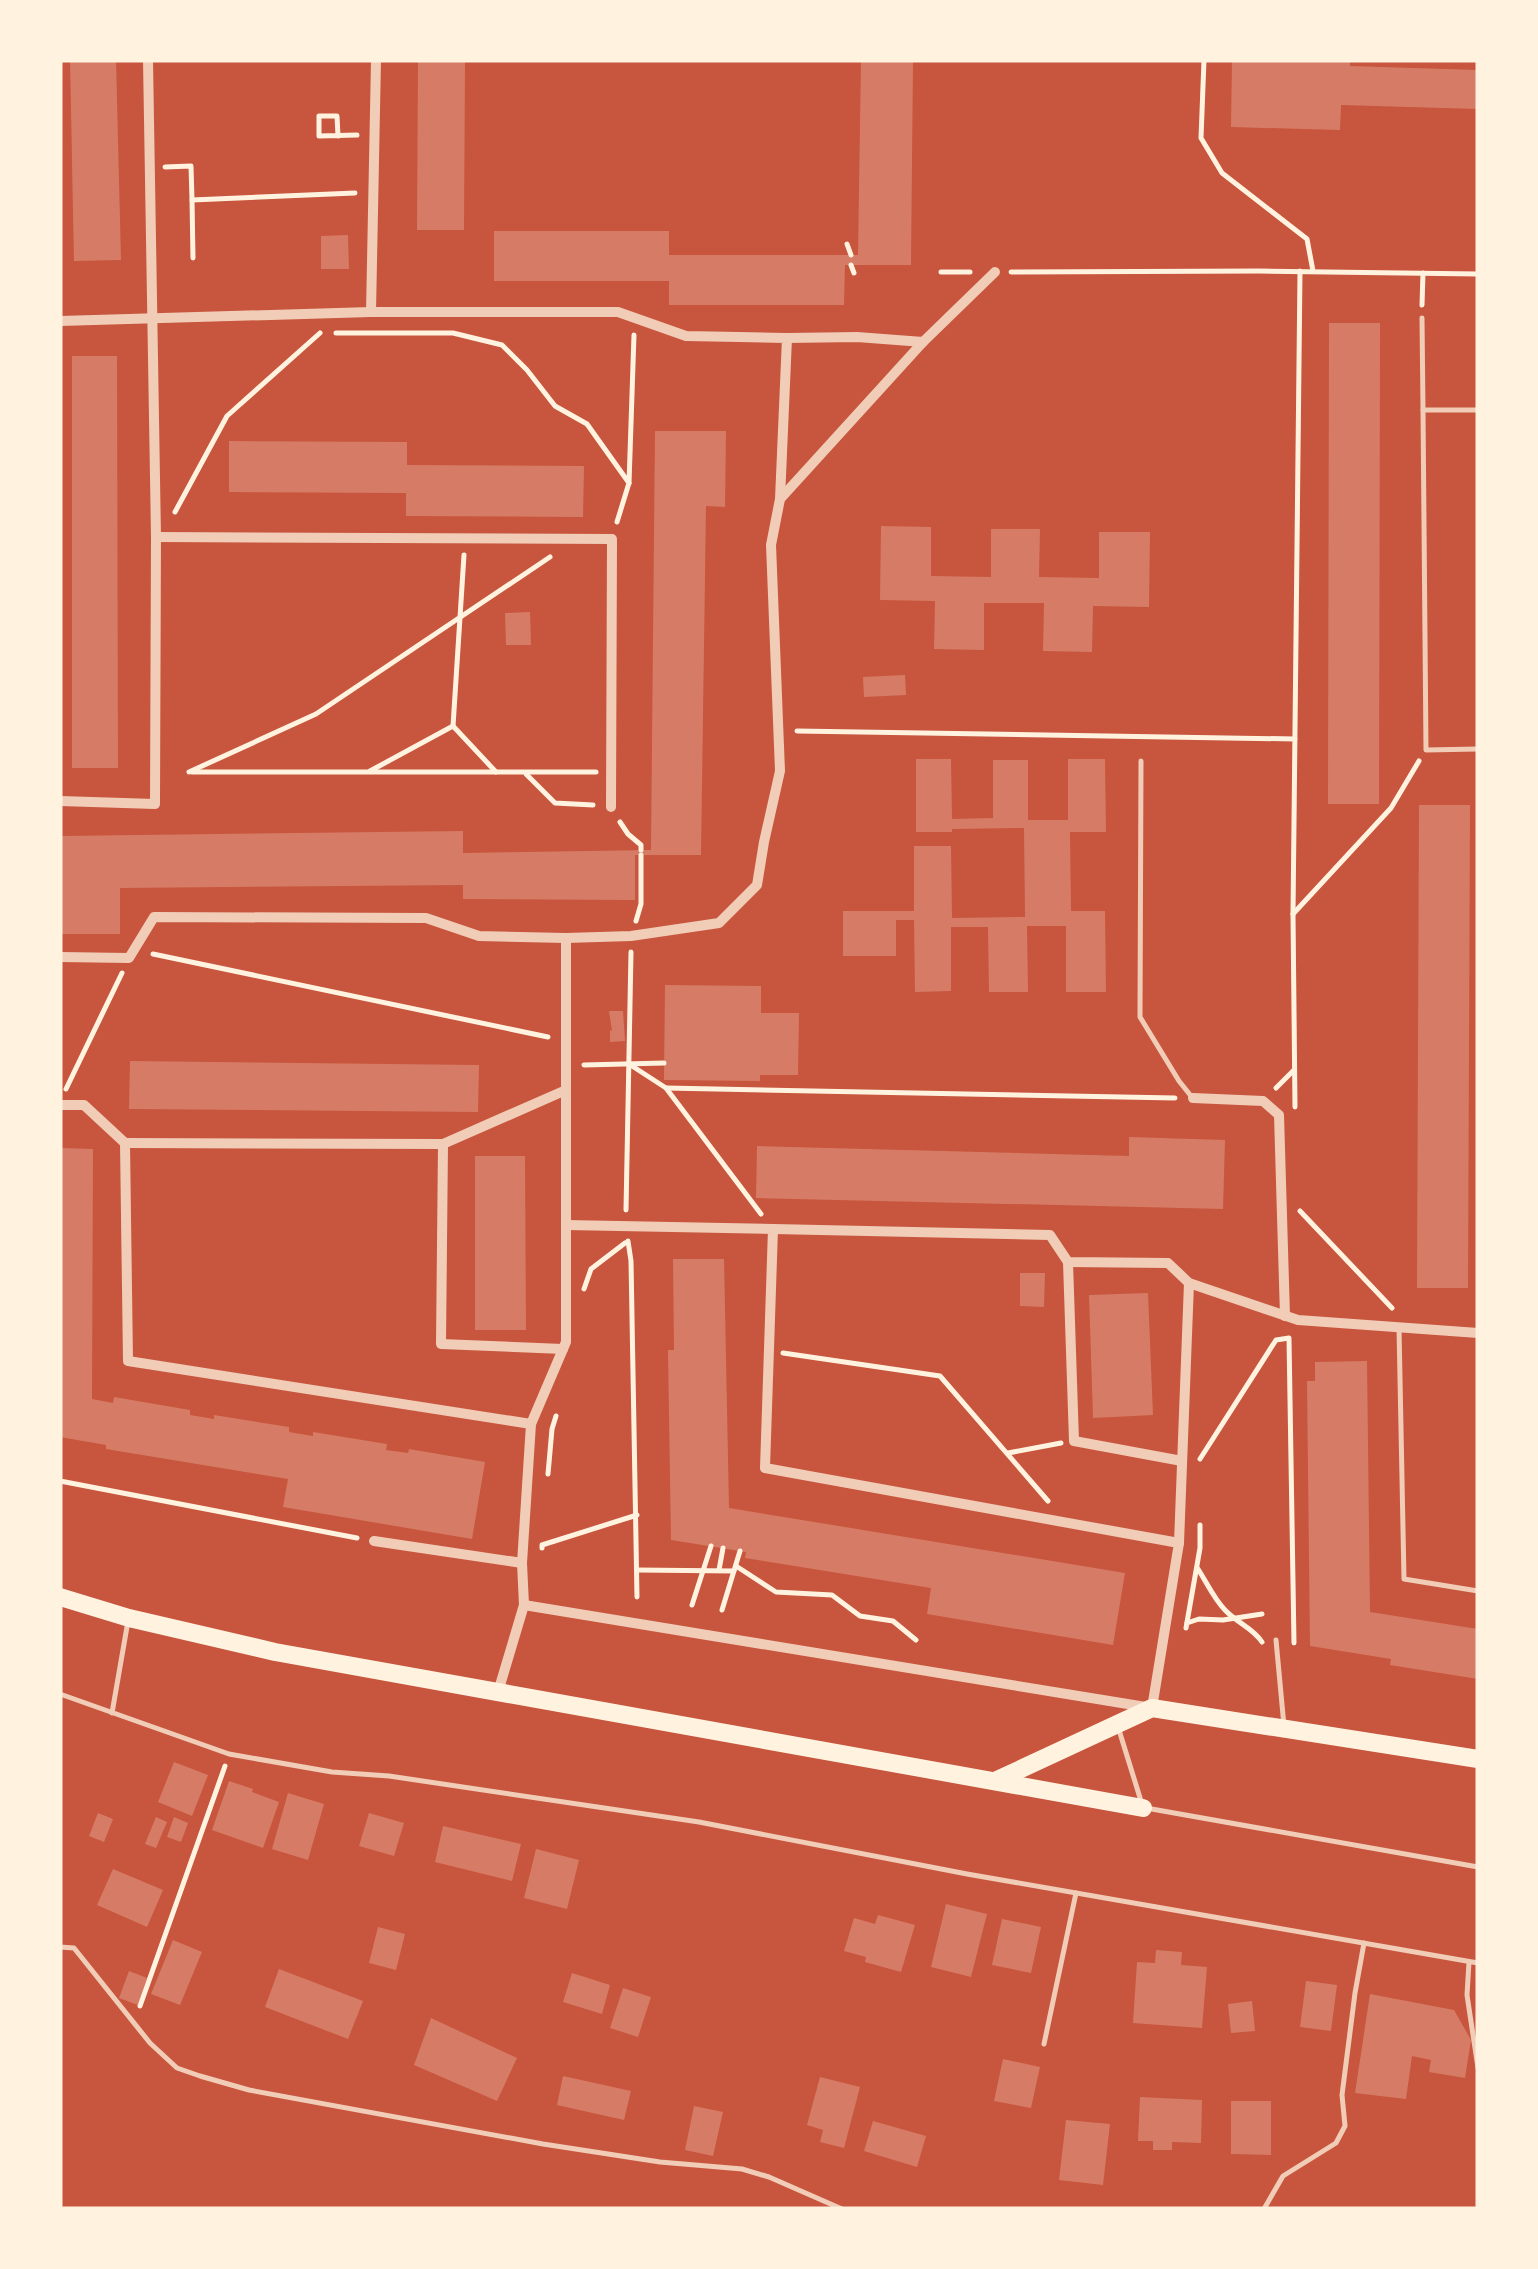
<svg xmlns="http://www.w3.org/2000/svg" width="1538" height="2269" viewBox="0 0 1538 2269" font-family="'Golos Text',sans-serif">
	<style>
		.building { fill: #d67c66 }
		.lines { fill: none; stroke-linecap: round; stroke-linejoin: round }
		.path { stroke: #fff3e0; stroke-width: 5 }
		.service { stroke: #f1ccb7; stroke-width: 5 }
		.minor { stroke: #f1ccb7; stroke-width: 10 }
		.primary { stroke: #fff3e0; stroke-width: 18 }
	</style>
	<rect width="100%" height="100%" fill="#c8553d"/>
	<g class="building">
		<path d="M70 60H116L121 260 74 261Z"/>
		<path d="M418 60H465L464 230H417Z"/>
		<path d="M861 60H913L911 265H845L844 305H669V281H494V231H669V255H858Z"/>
		<path d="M1232 60H1350V66L1478 70V109L1341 105 1340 130 1231 127Z"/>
		<path d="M348 235 349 269H321V236Z"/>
		<path d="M1329 323H1380L1379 804H1328Z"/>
		<path d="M72 356H117L118 768H72Z"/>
		<path d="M655 431H726L725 507 706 506 701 855H635V900L463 899V885L120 888V934H60V836L463 831V853L651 850Z"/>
		<path d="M229 441 407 442V465L584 466 583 517 406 516V493L229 492Z"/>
		<path d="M881 526 931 527V576L991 577V529H1040L1039 577 1099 578V532H1150L1149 607 1093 606 1092 652 1043 651 1044 603H984V650L934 649 935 601 880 600Z"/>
		<path d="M530 612 531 645H506L505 613Z"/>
		<path d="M905 675 906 695 864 697 863 677Z"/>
		<path d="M916 759H951L952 819 993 818V760H1028V820H1068V759H1105L1106 832H1070L1071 911H1105L1106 992H1066V926H1027L1028 992H989L988 927H951V991L915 992 914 920H896V956H843V911H914V846H951L952 918 1025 917 1024 828 952 829V832H916Z"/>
		<path d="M1419 805H1470L1468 1288H1417Z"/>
		<path d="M665 985 761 986V1013H799L798 1075H760V1081L664 1080Z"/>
		<path d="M609 1011H623L625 1041 610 1042V1030L612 1031Z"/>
		<path d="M130 1061 479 1065 478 1112 129 1109Z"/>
		<path d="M1129 1137 1225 1140 1223 1209 756 1198 757 1146 1129 1156Z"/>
		<path d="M60 1148 93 1149 92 1399 113 1403 114 1397 190 1410V1415L214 1419V1415L289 1427V1432L313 1436V1432L387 1444 386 1450 408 1453 409 1449 485 1462 472 1539 283 1507 288 1479 106 1449V1445L60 1437Z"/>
		<path d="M475 1156H525L526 1330H475Z"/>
		<path d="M673 1259H724L729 1508 1125 1573 1113 1645 927 1614 931 1588 745 1558 746 1552 671 1540 668 1350H674Z"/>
		<path d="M1020 1273H1045L1044 1307 1020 1306Z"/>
		<path d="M1148 1293 1153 1415 1093 1418 1089 1295Z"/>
		<path d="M1367 1361 1370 1612 1478 1629V1679L1390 1665 1391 1659 1310 1646 1307 1381H1315V1362Z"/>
		<path d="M174 1762 208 1775 192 1816 158 1802Z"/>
		<path d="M229 1781 253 1789 252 1792 279 1802 263 1848 212 1830Z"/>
		<path d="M288 1793 324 1804 308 1860 272 1849Z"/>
		<path d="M98 1813 113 1819 104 1842 89 1836Z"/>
		<path d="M369 1813 404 1823 394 1856 359 1846Z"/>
		<path d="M156 1817 167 1822 156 1848 145 1844Z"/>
		<path d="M174 1817 188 1823 181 1842 167 1837Z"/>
		<path d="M443 1826 521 1844 512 1881 435 1862Z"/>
		<path d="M536 1849 579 1860 567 1909 524 1898Z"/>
		<path d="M113 1869 163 1890 147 1927 97 1905Z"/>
		<path d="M946 1904 987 1914 971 1977 931 1967Z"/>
		<path d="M878 1915 915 1925 901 1972 865 1962 866 1957 844 1951 854 1918 875 1924Z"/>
		<path d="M1002 1919 1041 1927 1031 1973 992 1965Z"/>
		<path d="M378 1927 405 1934 396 1970 369 1963Z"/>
		<path d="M173 1940 202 1952 180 2005 151 1994Z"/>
		<path d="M1156 1950 1182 1952 1181 1965 1207 1967 1202 2028 1133 2023 1137 1962 1155 1963Z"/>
		<path d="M279 1969 363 2001 348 2039 265 2007Z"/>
		<path d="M129 1971 147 1978 138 2005 119 1998Z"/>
		<path d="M572 1973 610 1985 602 2014 563 2002Z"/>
		<path d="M1306 1981 1337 1985 1331 2031 1300 2027Z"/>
		<path d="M623 1988 651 1997 638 2037 610 2028Z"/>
		<path d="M1370 1994 1454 2010 1471 2040 1465 2078 1429 2072 1431 2060 1412 2056 1406 2099 1355 2093Z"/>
		<path d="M1252 2001 1255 2031 1231 2033 1228 2004Z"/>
		<path d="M431 2018 517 2058 497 2101 414 2065Z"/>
		<path d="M1003 2059 1040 2067 1031 2108 994 2101Z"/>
		<path d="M563 2076 631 2091 624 2120 557 2105Z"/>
		<path d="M820 2077 860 2087 844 2148 820 2142 823 2130 807 2125Z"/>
		<path d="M1140 2097 1202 2100 1201 2143 1172 2142V2150H1153V2141H1138Z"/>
		<path d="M1231 2101H1271V2155L1231 2154Z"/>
		<path d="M694 2106 723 2112 713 2156 685 2150Z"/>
		<path d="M1066 2120 1110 2124 1103 2185 1059 2180Z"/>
		<path d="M873 2121 926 2136 917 2167 864 2151Z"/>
	</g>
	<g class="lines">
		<g class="path">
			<path d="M1204 60 1201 138 1222 173 1307 239 1313 271"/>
			<path d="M338 136 337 116H319V136L357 135"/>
			<path d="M165 167 191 166 192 200 355 193"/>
			<path d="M192 200 193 258"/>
			<path d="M847 244 851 255"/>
			<path d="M851 265 854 273"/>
			<path d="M941 272H970"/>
			<path d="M1011 272 1259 271 1478 274"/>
			<path d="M1422 305 1423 273"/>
			<path d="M336 333H453L502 345 527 370 555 406 587 424 629 483"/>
			<path d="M175 512 227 416 320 333"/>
			<path d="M617 522 629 483 634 335"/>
			<path d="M453 726 464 555"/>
			<path d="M797 731 1295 739"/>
			<path d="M370 771 453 726 496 772"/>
			<path d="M189 772 316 714 550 557"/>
			<path d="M192 772H596"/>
			<path d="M526 774 555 803 593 805"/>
			<path d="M620 822 628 834 641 845V850"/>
			<path d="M1293 914 1391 808 1419 761"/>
			<path d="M636 921 641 904V855"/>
			<path d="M153 954 548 1037"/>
			<path d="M629 1064 666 1088 761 1214"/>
			<path d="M584 1065 664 1063"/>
			<path d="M666 1088 1175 1098"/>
			<path d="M1276 1088 1293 1071"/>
			<path d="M66 1089 122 973"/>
			<path d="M1295 1107 1293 914 1300 271"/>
			<path d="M626 1210 631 952"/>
			<path d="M1300 1211 1392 1308"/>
			<path d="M628 1241 631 1261 637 1597"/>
			<path d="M584 1289 591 1269 625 1243"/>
			<path d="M783 1353 940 1376 1048 1501"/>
			<path d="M1008 1453 1061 1443"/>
			<path d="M1200 1459 1276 1340 1289 1338 1294 1643"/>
			<path d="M548 1474 552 1429 556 1416"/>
			<path d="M60 1481 357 1538"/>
			<path d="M542 1548V1545L637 1515"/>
			<path d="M736 1566 776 1592 832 1595 860 1616 893 1621 916 1640"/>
			<path d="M1198 1569C1207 1583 1214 1599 1225 1610 1237 1623 1253 1628 1262 1642"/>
			<path d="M637 1570 734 1571"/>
			<path d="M719 1570 723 1548"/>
			<path d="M692 1605 711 1546"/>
			<path d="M722 1610 740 1551"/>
			<path d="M1187 1623 1199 1619 1223 1620 1262 1614"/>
			<path d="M1186 1628 1200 1548V1525"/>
			<path d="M140 2006 225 1766"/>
		</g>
		<g class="service">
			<path d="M1422 318 1423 410"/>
			<path d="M1478 410H1423L1426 750 1478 749"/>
			<path d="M1141 761 1140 1017 1179 1081 1191 1096"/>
			<path d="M1399 1328 1404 1579 1478 1591"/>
			<path d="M1276 1640 1284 1726"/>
			<path d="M60 1694 229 1754 332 1772 389 1776 699 1822 967 1874 1478 1963"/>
			<path d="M112 1713 128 1621"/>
			<path d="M1119 1730 1141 1801"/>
			<path d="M1146 1808 1478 1867"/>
			<path d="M60 1947 74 1948 150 2043 177 2068 200 2076 249 2090 543 2144 660 2162 742 2169 769 2177 842 2209"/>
			<path d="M1469 1962 1467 1995 1478 2068"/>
			<path d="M1044 2044 1076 1893"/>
			<path d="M1264 2209 1283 2176 1336 2143 1345 2126 1342 2095 1355 1993 1364 1943"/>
		</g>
		<g class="minor">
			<path d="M371 312 376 60"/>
			<path d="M60 321 371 312H618L686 336 787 338 780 499 771 545 780 771 764 842 757 885 719 923 631 936 566 938 479 936 426 918 154 917 129 958 60 957"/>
			<path d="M787 338 857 337 923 342 995 272"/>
			<path d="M781 498 923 342"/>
			<path d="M156 537 612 539 611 807"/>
			<path d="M60 801 155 804 156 537 148 60"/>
			<path d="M1193 1098 1263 1101 1279 1115 1285 1316"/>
			<path d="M60 1105H84L125 1143 128 1361 531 1424 522 1563 524 1605"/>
			<path d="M125 1143 443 1144 441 1344 563 1349"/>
			<path d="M443 1144 566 1090"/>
			<path d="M773 1229 1050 1235 1068 1262 1168 1263 1189 1283 1298 1320 1478 1333"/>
			<path d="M1068 1262 1074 1441 1182 1461"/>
			<path d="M531 1424 566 1342V938"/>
			<path d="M374 1541 522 1563"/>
			<path d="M1179 1543 1189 1283"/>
			<path d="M498 1692 524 1605 1152 1708 1179 1543 765 1468 773 1229 566 1225"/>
		</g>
		<g class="primary">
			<path d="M60 1597 129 1618 275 1652 1143 1808"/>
			<path d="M995 1781 1152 1708 1478 1759"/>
		</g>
	</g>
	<rect width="1538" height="2269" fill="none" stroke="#fff3e0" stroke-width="125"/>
</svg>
